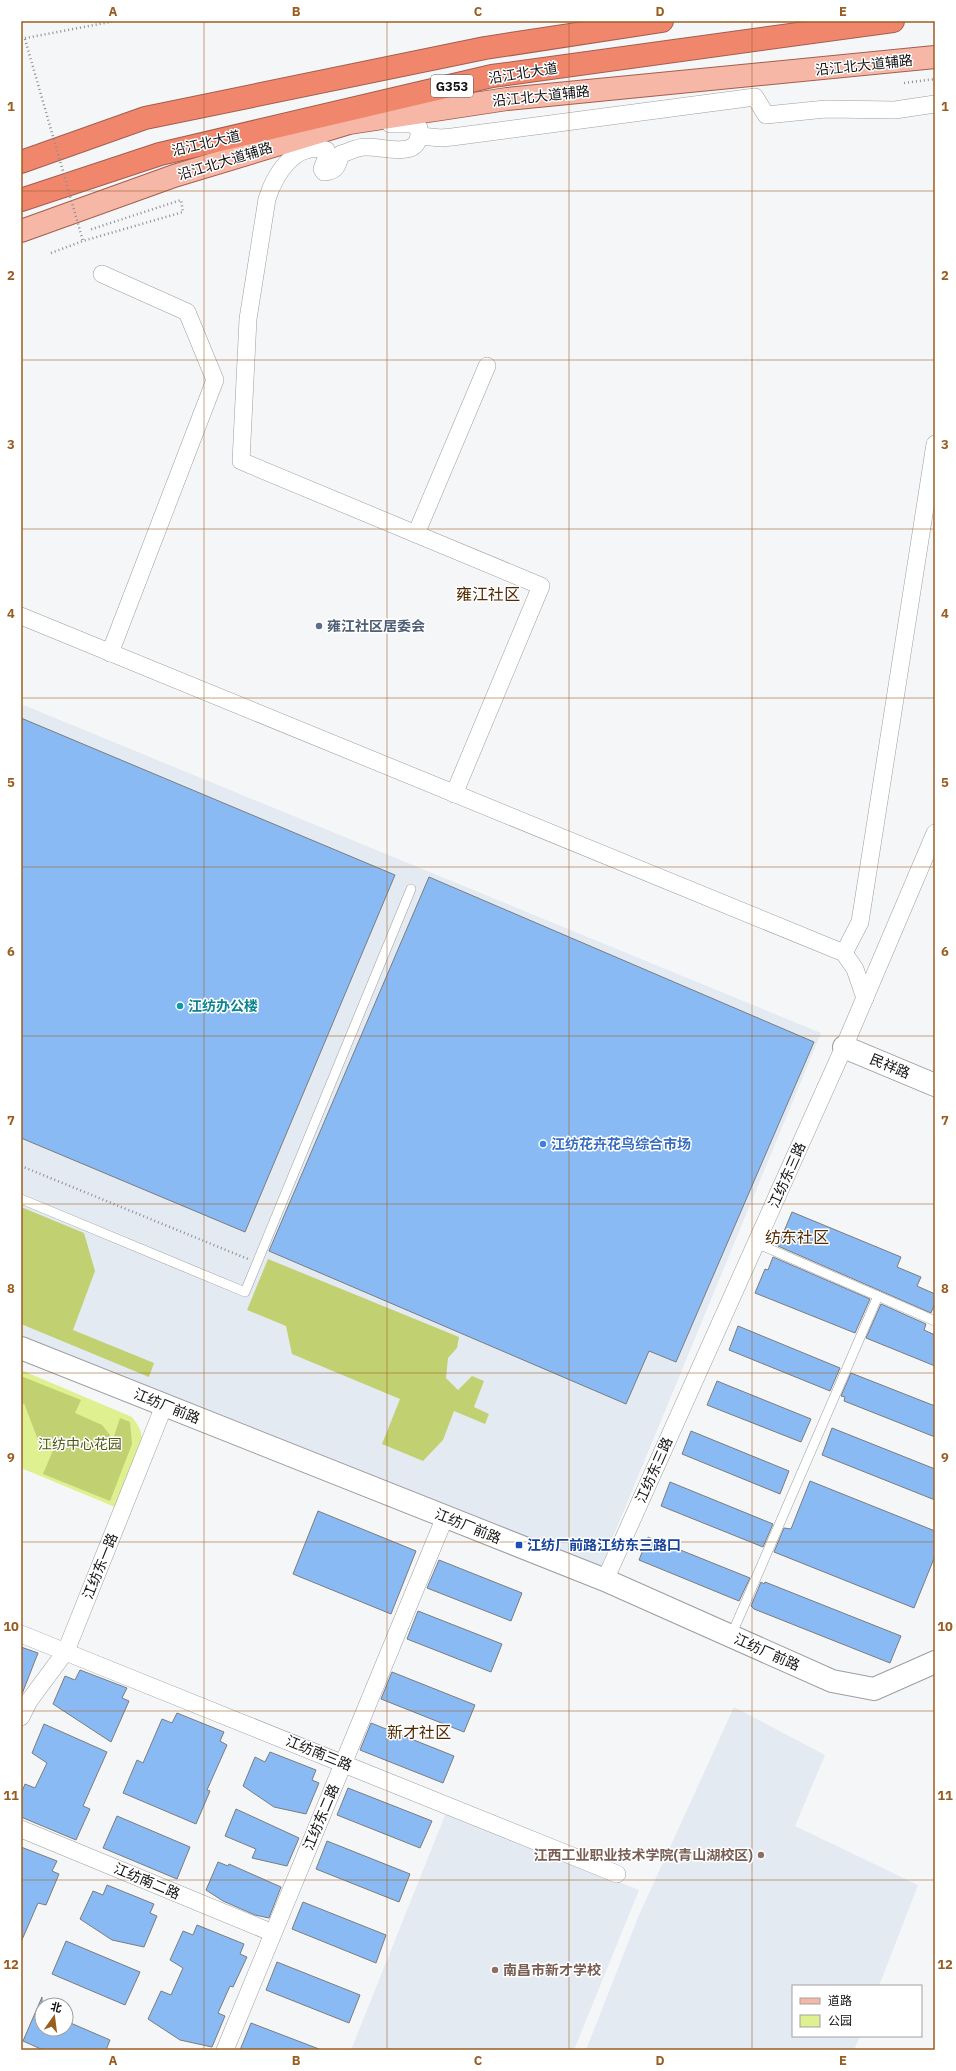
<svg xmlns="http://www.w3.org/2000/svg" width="956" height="2071" viewBox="0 0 956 2071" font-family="'IBM Plex Sans','Noto Sans SC',sans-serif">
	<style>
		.built { fill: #e4eaf1 }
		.green { fill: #dff091 }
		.forest { fill: #c1d171 }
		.building { fill: #8abaf4; stroke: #7b7c7e }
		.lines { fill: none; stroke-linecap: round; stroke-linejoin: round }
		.lane-casing { stroke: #9d9ea0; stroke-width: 10 }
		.street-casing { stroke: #9d9ea0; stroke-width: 18 }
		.secondary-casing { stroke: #9d9ea0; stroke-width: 24 }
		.primary-casing { stroke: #a35e4e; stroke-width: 24 }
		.highway-casing { stroke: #a35e4e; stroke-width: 24 }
		.path { stroke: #8e8e90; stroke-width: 2.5; stroke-dasharray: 1 3; stroke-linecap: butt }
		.lane { stroke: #fff; stroke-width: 9 }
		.street { stroke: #fff; stroke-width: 17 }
		.secondary { stroke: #fff; stroke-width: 22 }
		.primary { stroke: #f6b7a7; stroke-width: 22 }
		.highway { stroke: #f0876d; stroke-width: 22 }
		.path-bridge { stroke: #8e8e90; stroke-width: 2.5; stroke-dasharray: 1 3; stroke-linecap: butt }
		.grid { fill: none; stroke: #9a5d20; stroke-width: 1; stroke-opacity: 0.55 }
		.service-dot { fill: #5c6f8a; stroke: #fff; stroke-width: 1.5 }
		.culture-dot { fill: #0f9aa8; stroke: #fff; stroke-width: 1.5 }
		.shop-dot { fill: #3f7fe0; stroke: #fff; stroke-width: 1.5 }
		.transit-dot { fill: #1a4fb4; stroke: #fff; stroke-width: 1.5 }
		.education-dot { fill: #8d6e63; stroke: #fff; stroke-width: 1.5 }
		.labels { text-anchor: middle; stroke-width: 3; stroke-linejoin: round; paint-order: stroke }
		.shield { fill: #fff; stroke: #5a5a5a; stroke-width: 1 }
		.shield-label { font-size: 13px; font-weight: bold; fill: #131314 }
		.street-label { font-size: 14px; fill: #131314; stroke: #fff }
		.service-label { font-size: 14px; font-weight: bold; fill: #4e5e75; stroke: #fff; text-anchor: start }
		.culture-label { font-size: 14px; font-weight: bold; fill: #0d838f; stroke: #fff; text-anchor: start }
		.shop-label { font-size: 14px; font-weight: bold; fill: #366cbe; stroke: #fff; text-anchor: start }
		.park-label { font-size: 14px; fill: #4d5710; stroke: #fff }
		.transit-label { font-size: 14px; font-weight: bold; fill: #164399; stroke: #fff; text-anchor: start }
		.education-label { font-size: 14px; font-weight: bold; fill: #785e54; stroke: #fff; text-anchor: end }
		.quarter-label { font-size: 16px; fill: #522a00; stroke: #fff }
		.neatline { fill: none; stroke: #9a5d20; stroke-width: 1.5 }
		.grid-label { font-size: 13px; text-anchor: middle; font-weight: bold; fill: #9a5d20 }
	</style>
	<rect width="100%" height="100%" fill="#f5f6f8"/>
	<g class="built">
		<path d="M21 704 821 1033 601 1566 21 1338Z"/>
		<path d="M734 1707 825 1755 795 1826 918 1885 879 1986H793V2036H860L854 2050H586L639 1915Z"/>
		<path d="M446 1813 639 1890 574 2050H351Z"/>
	</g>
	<path class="green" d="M21 1370 132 1417C139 1426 142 1431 142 1442L115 1507 21 1468Z"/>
	<g class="forest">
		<path d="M21 1207 84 1233 95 1271 73 1330 154 1363 149 1377 21 1324Z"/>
		<path d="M268 1259 459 1337 457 1348 448 1358 446 1378 458 1390 472 1376 484 1381 474 1407 489 1414 485 1424 454 1411 443 1440 423 1461 382 1444 400 1399 292 1354 286 1326 247 1310Z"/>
		<path d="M21 1376 81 1400 75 1413 102 1425 113 1439 120 1418 130 1422 132 1444 110 1501 43 1474 54 1448 38 1440 24 1403 21 1408Z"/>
	</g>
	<g class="building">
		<path d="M21 718 395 875 245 1232 21 1138Z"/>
		<path d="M429 877 814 1042 676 1362 649 1351 626 1404 269 1251Z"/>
		<path d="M792 1212 901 1257 897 1267 921 1277 917 1286 935 1294V1303L931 1313 778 1246Z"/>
		<path d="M773 1257 870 1299 855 1333 755 1293 765 1269 768 1270Z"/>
		<path d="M881 1304 926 1324 924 1330 935 1335V1366L866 1338Z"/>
		<path d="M738 1326 840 1368 830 1391 729 1350Z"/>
		<path d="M851 1373 935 1406V1437L844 1401 845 1397 841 1396Z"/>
		<path d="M717 1381 811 1419 801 1442 707 1405Z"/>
		<path d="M832 1428 935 1469V1500L822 1455Z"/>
		<path d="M691 1431 789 1471 780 1494 682 1454Z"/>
		<path d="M810 1481 935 1531V1556L914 1608 774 1552 784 1528 791 1529Z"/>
		<path d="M670 1482 773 1524 763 1547 661 1506Z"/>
		<path d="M318 1511 416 1551 391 1614 293 1574Z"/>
		<path d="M648 1537 750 1578 739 1601 639 1560Z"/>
		<path d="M439 1560 522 1593 511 1621 427 1588Z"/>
		<path d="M761 1582 764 1584 765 1582 901 1636 890 1663 754 1609 751 1606Z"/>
		<path d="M418 1611 502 1644 491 1672 407 1639Z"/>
		<path d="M21 1647 38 1653 22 1694H21Z"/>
		<path d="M80 1670 127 1688 122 1698 129 1701 111 1742 53 1704 65 1676 75 1680Z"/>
		<path d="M392 1672 475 1705 464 1732 381 1699Z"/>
		<path d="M177 1713 224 1732 220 1741 227 1745 207 1790 210 1791 196 1824 123 1793 137 1760 143 1763 162 1719 172 1723Z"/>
		<path d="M371 1723 454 1756 443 1783 360 1750Z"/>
		<path d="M44 1724 107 1752 83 1806 90 1809 76 1840 21 1817V1794L25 1784 35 1788 47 1763 32 1753Z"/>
		<path d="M270 1752 316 1770 312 1780 319 1783 306 1814 274 1807 243 1786 255 1757 265 1762Z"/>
		<path d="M348 1788 432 1821 420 1848 337 1815Z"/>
		<path d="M236 1809 299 1838 287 1866 252 1858 256 1849 225 1836Z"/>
		<path d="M117 1816 190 1847 177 1879 103 1848Z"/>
		<path d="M327 1841 410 1874 399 1902 316 1869Z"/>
		<path d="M21 1847 57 1861 52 1871 59 1874 46 1905 38 1903 21 1942Z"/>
		<path d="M218 1862 228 1866 229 1864 281 1887 269 1918 255 1915 223 1901 206 1890Z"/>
		<path d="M107 1885 154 1904 150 1913 157 1916 144 1947 112 1940 80 1919 93 1891 103 1895Z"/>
		<path d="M303 1902 386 1935 376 1963 292 1929Z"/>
		<path d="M197 1925 244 1944 240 1954 247 1957 233 1987 230 1986 218 2013 225 2016 212 2047 180 2040 148 2019 161 1991 171 1995 183 1968 170 1960 183 1931 193 1935Z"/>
		<path d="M66 1941 140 1972 125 2005 52 1974Z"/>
		<path d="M277 1962 360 1995 349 2023 266 1990Z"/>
		<path d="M42 1997V2029H66V2021L110 2040 106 2050H43L23 2041Z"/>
		<path d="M251 2023 319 2049 318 2050H240Z"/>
	</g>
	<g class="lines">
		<g class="lane-casing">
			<g id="lane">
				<path d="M21 1199 245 1292 411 889"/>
				<path d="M756 1243 935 1321"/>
				<path d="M731 1636 878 1296"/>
			</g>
		</g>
		<g class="street-casing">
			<g id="street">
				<path d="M390 124H411L419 128C422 162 385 146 365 147 357 147 349 152 341 154 337 163 339 171 324 172L322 169 327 156 326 150C295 141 275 174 267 199L248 319 241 461 416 534"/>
				<path d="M420 136 441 138 452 137 755 97 766 115 826 109 895 110 935 104"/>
				<path d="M102 274 187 312 215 380 110 653"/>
				<path d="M21 616 844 953 855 969 865 998"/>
				<path d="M454 794 541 586 416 534 487 366"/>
				<path d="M844 953 860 922 935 444"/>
				<path d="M605 1580 844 1047 935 833"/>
				<path d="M21 1634 617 1874"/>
				<path d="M21 1717 29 1701 66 1651 164 1406"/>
				<path d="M21 1829 273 1933"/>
				<path d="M225 2050 445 1517"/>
			</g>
		</g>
		<g class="secondary-casing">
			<g id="secondary">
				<path d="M844 1047 935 1085"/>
				<path d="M21 1348 605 1580 832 1681 874 1689 935 1662"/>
			</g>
		</g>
		<g class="primary-casing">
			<path id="primary" d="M21 231 174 176 349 123 507 99 935 57"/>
		</g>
		<g class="highway-casing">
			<g id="highway">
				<path d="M21 162 145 118 485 48 662 21"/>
				<path d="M21 200 160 154 492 76 893 21"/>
			</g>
		</g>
		<g class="path">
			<path d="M21 39 115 21"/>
			<path d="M904 83 935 79"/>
			<path d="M51 253 83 241 183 212 181 200 89 230"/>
			<path d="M21 1166 248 1259"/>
		</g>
		<use href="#lane" class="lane"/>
		<use href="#street" class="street"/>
		<use href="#secondary" class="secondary"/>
		<use href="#primary" class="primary"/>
		<use href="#highway" class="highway"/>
		<path class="path-bridge" d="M25 39 83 241"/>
	</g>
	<path class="grid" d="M204 21V2050M387 21V2050M569 21V2050M752 21V2050M21 191H935M21 360H935M21 529H935M21 698H935M21 867H935M21 1036H935M21 1204H935M21 1373H935M21 1542H935M21 1711H935M21 1880H935"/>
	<circle class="service-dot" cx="319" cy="626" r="4"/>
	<circle class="culture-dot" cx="180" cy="1006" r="4"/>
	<circle class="shop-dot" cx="543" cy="1144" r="4"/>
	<rect class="transit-dot" x="515" y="1541" width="8" height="8" rx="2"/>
	<g class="education-dot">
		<circle cx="761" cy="1855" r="4"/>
		<circle cx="495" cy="1970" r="4"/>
	</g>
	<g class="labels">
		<rect class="shield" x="431" y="75" width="42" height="22" rx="3"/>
		<g class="shield-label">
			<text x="452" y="91">G353</text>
		</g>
		<g class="street-label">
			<text transform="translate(864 65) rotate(-6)" y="5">沿江北大道辅路</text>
			<text transform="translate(523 73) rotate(-9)" y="5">沿江北大道</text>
			<text transform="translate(541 96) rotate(-6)" y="5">沿江北大道辅路</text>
			<text transform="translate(206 143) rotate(-13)" y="5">沿江北大道</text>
			<text transform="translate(225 161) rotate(-17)" y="5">沿江北大道辅路</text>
			<text transform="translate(890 1066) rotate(22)" y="5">民祥路</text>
			<text transform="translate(787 1175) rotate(-66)" y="5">江纺东三路</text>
			<text transform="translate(167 1406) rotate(22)" y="5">江纺厂前路</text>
			<text transform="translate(654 1470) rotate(-66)" y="5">江纺东三路</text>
			<text transform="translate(468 1526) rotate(22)" y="5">江纺厂前路</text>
			<text transform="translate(100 1566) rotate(-68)" y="5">江纺东一路</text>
			<text transform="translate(767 1652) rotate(24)" y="5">江纺厂前路</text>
			<text transform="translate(319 1753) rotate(22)" y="5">江纺南三路</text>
			<text transform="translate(321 1817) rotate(-67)" y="5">江纺东二路</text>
			<text transform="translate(147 1881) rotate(23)" y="5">江纺南二路</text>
		</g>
		<g class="service-label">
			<text x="327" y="631">雍江社区居委会</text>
		</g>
		<g class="culture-label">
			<text x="188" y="1011">江纺办公楼</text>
		</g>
		<g class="shop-label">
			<text x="551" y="1149">江纺花卉花鸟综合市场</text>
		</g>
		<g class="park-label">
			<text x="80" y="1449">江纺中心花园</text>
		</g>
		<g class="transit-label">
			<text x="527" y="1550">江纺厂前路江纺东三路口</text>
		</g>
		<g class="education-label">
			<text x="753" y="1860">江西工业职业技术学院(青山湖校区)</text>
			<text x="503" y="1975" text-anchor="start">南昌市新才学校</text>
		</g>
		<g class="quarter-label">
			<text x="488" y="600">雍江社区</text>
			<text x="797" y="1243">纺东社区</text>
			<text x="419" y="1738">新才社区</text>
		</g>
	</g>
	<rect width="956" height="2071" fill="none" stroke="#ffffff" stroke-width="44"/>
	<rect x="792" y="1985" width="130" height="52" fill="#ffffff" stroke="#a1a1a1"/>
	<rect x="800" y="1998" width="20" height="6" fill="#f6b7a7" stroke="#a1a1a1"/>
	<text x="828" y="2005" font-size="12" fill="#131314">道路</text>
	<rect x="800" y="2015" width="20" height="12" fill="#dff091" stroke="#a1a1a1"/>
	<text x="828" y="2025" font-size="12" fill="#131314">公园</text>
	<g transform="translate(54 2017) rotate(14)"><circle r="19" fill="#ffffff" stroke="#a1a1a1"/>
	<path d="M0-3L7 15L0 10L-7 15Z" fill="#9a5d20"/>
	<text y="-6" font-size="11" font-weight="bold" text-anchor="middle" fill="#131314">北</text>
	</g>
	<rect x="22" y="22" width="912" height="2027" class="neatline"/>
	<g class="grid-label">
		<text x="113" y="16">A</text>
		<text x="296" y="16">B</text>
		<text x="478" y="16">C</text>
		<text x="660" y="16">D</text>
		<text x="843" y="16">E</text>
		<text x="11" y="111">1</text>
		<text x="945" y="111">1</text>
		<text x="11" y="280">2</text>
		<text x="945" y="280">2</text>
		<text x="11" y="449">3</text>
		<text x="945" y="449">3</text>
		<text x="11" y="618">4</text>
		<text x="945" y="618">4</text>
		<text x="11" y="787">5</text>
		<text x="945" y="787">5</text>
		<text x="11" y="956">6</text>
		<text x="945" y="956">6</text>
		<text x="11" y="1125">7</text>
		<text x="945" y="1125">7</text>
		<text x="11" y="1293">8</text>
		<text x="945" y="1293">8</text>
		<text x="11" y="1462">9</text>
		<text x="945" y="1462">9</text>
		<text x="11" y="1631">10</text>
		<text x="945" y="1631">10</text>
		<text x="11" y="1800">11</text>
		<text x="945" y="1800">11</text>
		<text x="11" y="1969">12</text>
		<text x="945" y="1969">12</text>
		<text x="113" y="2065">A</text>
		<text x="296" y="2065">B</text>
		<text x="478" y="2065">C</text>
		<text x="660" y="2065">D</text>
		<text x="843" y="2065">E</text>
	</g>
</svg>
